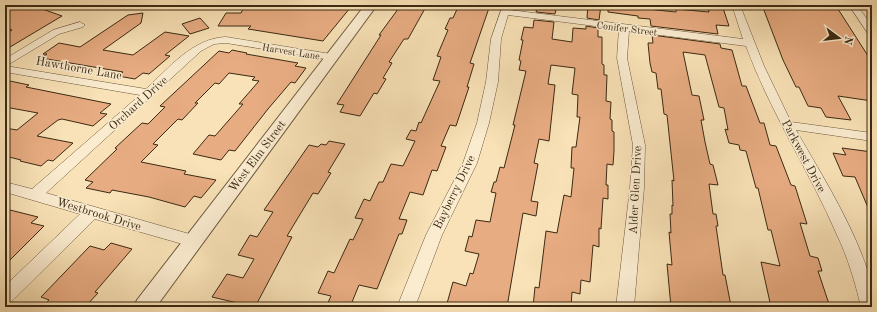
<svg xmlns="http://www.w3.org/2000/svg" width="877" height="312" viewBox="0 0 877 312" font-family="'Old Standard TT',serif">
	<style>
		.building { fill: #e8ac82; stroke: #3b2a13 }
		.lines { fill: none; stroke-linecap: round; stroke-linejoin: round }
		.minor-casing { stroke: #6a583c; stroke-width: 1 }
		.tertiary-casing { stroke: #6a583c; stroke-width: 2 }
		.minor { fill: #fbecd0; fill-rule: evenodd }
		.tertiary { fill: #fbecd0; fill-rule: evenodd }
		.labels { text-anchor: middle; stroke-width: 3; stroke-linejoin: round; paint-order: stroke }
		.far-street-label { font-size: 10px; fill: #3b2a13; stroke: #fbecd0 }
		.street-label { font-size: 12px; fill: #3b2a13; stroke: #fbecd0 }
	</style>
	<rect width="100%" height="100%" fill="#f9e2b7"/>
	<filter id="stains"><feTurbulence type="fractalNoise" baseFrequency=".005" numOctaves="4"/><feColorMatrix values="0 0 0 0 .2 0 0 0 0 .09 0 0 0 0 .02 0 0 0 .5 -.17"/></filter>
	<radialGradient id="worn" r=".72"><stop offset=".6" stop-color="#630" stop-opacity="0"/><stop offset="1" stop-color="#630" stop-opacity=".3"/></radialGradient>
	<g class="building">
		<path d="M5 5H31L62 16 5 50V34L12 30 5 28Z"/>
		<path d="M245 5H329L350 8 323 41 248 29 251 26H218L226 13H241Z"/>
		<path d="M401 5H427L408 39H404L389 62 392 63 383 78 386 79 377 94 374 93 360 116 340 112 344 105 337 104 381 35H379Z"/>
		<path d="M464 5H490L470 63 474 64 467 87H469L456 126 450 125 441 146 446 147 437 171 432 170 423 195 410 192 399 219 407 220 402 234H399L377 289 359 285 350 307H326L331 296 318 293 328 271 334 273 350 239 353 240 363 219 355 218 364 199 370 201 379 182H383L391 164 403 166 415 141 406 139 411 130 416 131 419 122 421 123 440 81 433 80 441 57 437 56 448 30 445 29 450 18H453L458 7H463Z"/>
		<path d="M538 5H557L555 14 536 12Z"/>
		<path d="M588 5H601L599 20 587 18Z"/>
		<path d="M608 5H639L647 7V9L676 12V9L709 12 707 5H722L729 26 716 25 718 34 651 26 650 19 638 18V16L608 12Z"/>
		<path d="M762 5H802L838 9 870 59 872 60V101L838 96 851 120 826 117 821 108 808 106 799 87H796L783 60Z"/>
		<path d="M143 13 141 23 103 50 133 55 165 32 189 36 165 55 170 56 149 74 143 73 135 79 118 76 123 72 41 58 47 54H43L59 43 80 47 128 15Z"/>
		<path d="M200 18 209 28 190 34 182 24Z"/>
		<path d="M534 20 554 22 552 39 572 42 573 28 586 29V26L598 28V37H602V64L604 65V75H607L606 101 611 102 610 119 612 120V131L614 132V151L613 165 607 164 606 185H608V199L603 198 601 229 599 228V247L593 245 590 282 581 280 580 294 572 292 571 307H533L535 287 539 288 546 231 557 233 564 195 571 197 574 168H571L572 147H576L580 117H577L578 95 572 94 575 68 551 65 548 84 555 85 549 141 539 139 534 163 538 164 531 201 538 202 536 216 523 213 507 307H446L453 282 466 286 470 273 473 274 479 254 465 251 469 236 472 237 476 220 490 222 496 193 491 192 494 182H496L500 167 504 168 515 125H513L526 71 519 70 521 61 519 60 523 40H521L524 27 533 28Z"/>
		<path d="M652 35 720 44 721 48 732 50 742 86H746L760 123H764L770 145 776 146 791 185 795 186 807 224 800 223 810 256 818 258 822 271H818L830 307H771L761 262 780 266 771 230H768L758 188H756L746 151 740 150 739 145 729 143 725 129 728 130 724 108 719 107 705 55 683 52 692 95 699 96 704 120H701L705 142 710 164 713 165 718 185 709 184 713 214H716L718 226H716L723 275H725L731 306 709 302 710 307H671L667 264 672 265 669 232 671 233 670 214H672V205L673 206 672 180 674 181 667 115 664 114 661 89H658L656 73 652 72 650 63 648 43H653Z"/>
		<path d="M232 50 247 53 246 54 298 63 295 66 306 68 295 83 291 82 268 109 235 151 229 150 221 160 193 154 209 135 215 136 243 104H239L259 81 252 80 255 77 229 73 219 84 215 83 195 103H198L182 120 178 119 153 144 158 145 141 162 186 171 184 174 216 180 201 198 194 196 185 207 149 197 112 190 110 193 86 188 93 182 85 180 117 149 115 148 142 123 148 124 165 107 160 106 219 51 229 53Z"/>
		<path d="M5 80 29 85 26 87 111 104 100 113 107 114 93 126 62 119 58 120 37 136 73 143 53 161 48 160 41 166 20 161 21 160 5 156V128L17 130 38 113 5 107Z"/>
		<path d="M329 141 345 144 328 172 331 173 318 194 313 193 287 236 292 237 255 307 212 297 227 274 243 278 254 259 238 255 250 235 257 237 273 212 264 210 309 145 318 147 321 144 326 145Z"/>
		<path d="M842 148 872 152V217L855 177 843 176 833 153 846 155Z"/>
		<path d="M10 210 38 217 31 223 44 226 5 265V215Z"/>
		<path d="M111 243 132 249 95 292 98 293 85 307H42L49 300 41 297 90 246 104 250Z"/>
	</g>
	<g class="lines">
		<g class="minor-casing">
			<g id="minor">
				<path d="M503 5H511L510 10 743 39 732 5H740L764 66 791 122 872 133V141L796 130C823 177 857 231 871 282 873 290 872 299 872 307H861C855 282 848 258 837 235 809 170 770 112 746 46L629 31 627 58 645 145 644 188 634 307H616L630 188 633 145 617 58 619 29 508 15 501 39 498 82 489 123 477 163 442 235 415 307H397L426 235 463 163 477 123 486 82 491 39Z"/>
				<path d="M849 5H857L872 26V36L869 35Z"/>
				<path d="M862 5H872V9L863 7Z"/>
				<path d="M80 22 85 25 83 27 59 34 6 66 146 89C169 68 193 38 226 37L331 54 336 57 331 60 226 43 214 44 201 51 46 193 193 235 198 237 201 241 198 245 193 247 95 219 11 302 5 305V286L80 214 5 192V182L32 189 140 95 5 72V59L53 30Z"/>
			</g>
		</g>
		<g class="tertiary-casing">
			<path id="tertiary" d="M365 5H377L156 307H134L137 300Z"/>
		</g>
		<use href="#minor" class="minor"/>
		<use href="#tertiary" class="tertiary"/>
	</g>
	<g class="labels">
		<g class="far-street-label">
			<text transform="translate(627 28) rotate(7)" y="4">Conifer Street</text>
			<text transform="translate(291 51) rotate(9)" y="4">Harvest Lane</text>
		</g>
		<g class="street-label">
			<text transform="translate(79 68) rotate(10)" y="4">Hawthorne Lane</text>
			<text transform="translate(138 103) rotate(-42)" y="4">Orchard Drive</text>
			<text transform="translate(257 156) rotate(-53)" y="4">West Elm Street</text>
			<text transform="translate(804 156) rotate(62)" y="4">Parkwest Drive</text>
			<text transform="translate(635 190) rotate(-87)" y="4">Alder Glen Drive</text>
			<text transform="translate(454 192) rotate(-64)" y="4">Bayberry Drive</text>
			<text transform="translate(99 214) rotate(17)" y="4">Westbrook Drive</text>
		</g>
	</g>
	<rect width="877" height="312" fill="none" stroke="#f9e2b7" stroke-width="20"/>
	<rect x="6" y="6" width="865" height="300" fill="none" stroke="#3b2a13" stroke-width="2"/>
	<rect x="10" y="10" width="857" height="292" fill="none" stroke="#3b2a13"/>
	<g transform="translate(839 38) rotate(105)" stroke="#fbecd0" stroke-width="3" paint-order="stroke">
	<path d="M0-3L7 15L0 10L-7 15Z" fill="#3b2a13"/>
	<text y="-6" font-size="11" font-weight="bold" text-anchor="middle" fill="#3b2a13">N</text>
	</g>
	<rect width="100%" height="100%" filter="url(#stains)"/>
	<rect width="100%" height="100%" fill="url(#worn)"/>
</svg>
